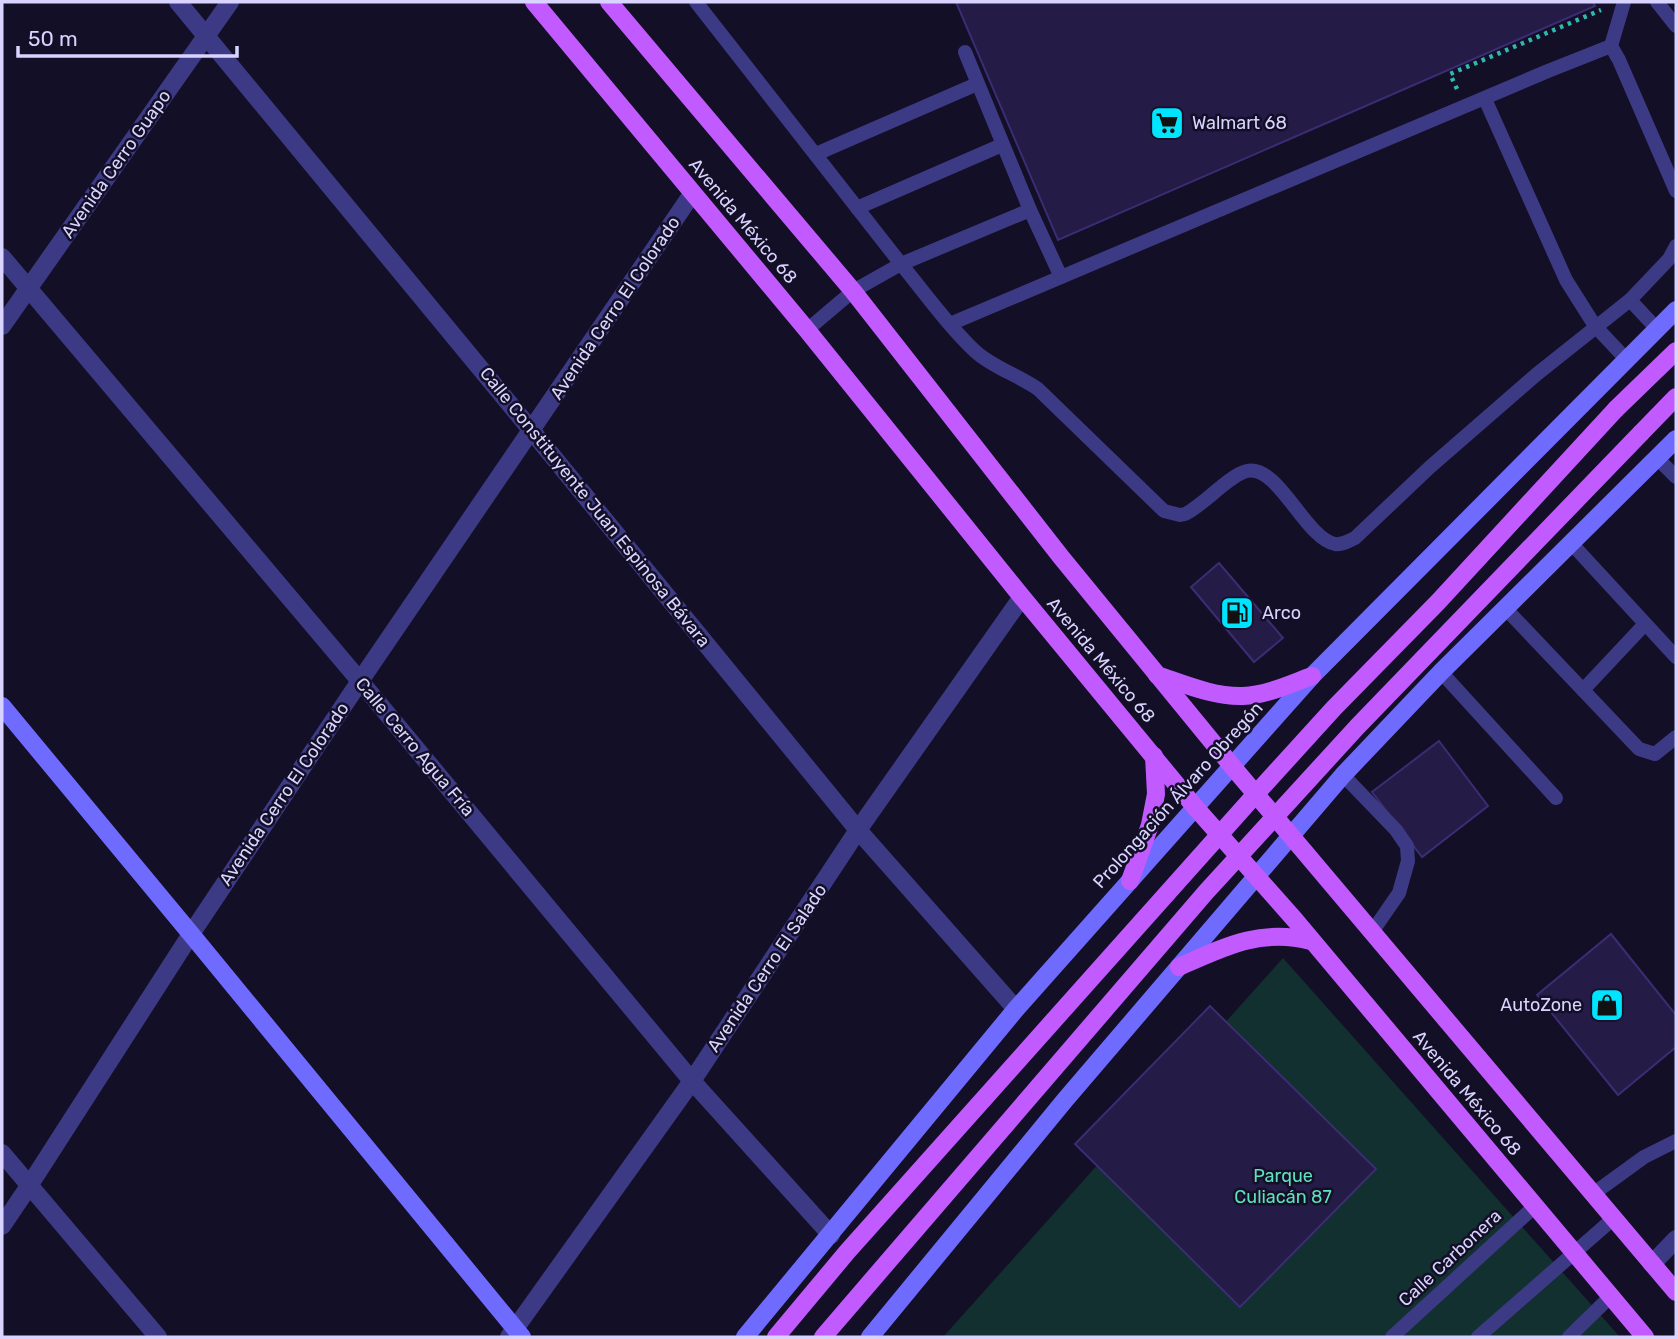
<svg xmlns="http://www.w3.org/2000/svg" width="1678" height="1339" viewBox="0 0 1678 1339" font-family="Rubik,sans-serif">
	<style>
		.green { fill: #12302f }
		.building { fill: #241b47; stroke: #3b2d73; stroke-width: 2 }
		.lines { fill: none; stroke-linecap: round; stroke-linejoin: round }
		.path { stroke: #2fb8b0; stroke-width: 4.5; stroke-dasharray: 3.5 5; stroke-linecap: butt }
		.lane { stroke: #3d3a85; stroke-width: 14 }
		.street { stroke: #3d3a85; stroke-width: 18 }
		.secondary { stroke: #6f6bff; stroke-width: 18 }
		.primary { stroke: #c25bff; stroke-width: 18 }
		.primary-bridge { stroke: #c25bff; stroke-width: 18 }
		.labels { text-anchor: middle; stroke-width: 5; stroke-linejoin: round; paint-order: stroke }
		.poi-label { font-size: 18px; fill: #d9d4ff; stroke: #130f26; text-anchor: start }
		.street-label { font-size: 18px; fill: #d9d4ff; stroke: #130f26 }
		.park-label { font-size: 18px; fill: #5fe0c0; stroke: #130f26 }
	</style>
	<rect width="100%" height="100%" fill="#130f26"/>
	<path class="green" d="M1283 958 1620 1337H943Z"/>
	<g class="building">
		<path d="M956 2H1593L1595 6 1058 240Z"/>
		<path d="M1219 563 1283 638 1254 662 1191 587Z"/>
		<path d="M1439 741 1488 806 1422 857 1372 792Z"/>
		<path d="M1611 934 1676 1015V1047L1618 1095 1537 995Z"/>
		<path d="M1210 1006 1376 1169 1240 1307 1075 1144Z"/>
	</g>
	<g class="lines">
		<path class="path" d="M1457 89 1450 74 1601 10"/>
		<g class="lane">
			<path d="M696 2 901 264 1030 210"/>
			<path d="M1657 2 1676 26"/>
			<path d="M1611 46 1624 2"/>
			<path d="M965 52 1030 210 1061 277"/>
			<path d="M1485 99 1566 280 1595 326 1626 359"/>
			<path d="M816 154 977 84"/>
			<path d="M857 208 1002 145"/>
			<path d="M950 324 1548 71 1611 46 1619 60 1676 191"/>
			<path d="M1657 329 1630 300 1669 259 1676 246"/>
			<path d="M807 330 853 291 901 264C925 293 948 326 976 352 994 368 1018 375 1038 389L1164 511 1180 515 1185 514C1204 505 1229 475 1247 471 1278 464 1305 538 1335 544 1342 545 1349 541 1355 538L1430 467 1537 374 1630 300"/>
			<path d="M1657 458 1676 477"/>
			<path d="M1571 543 1676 657"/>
			<path d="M1505 608 1639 749 1655 754 1676 737"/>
			<path d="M1441 672 1556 798"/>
			<path d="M1583 690 1645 624"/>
			<path d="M1343 775 1396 830 1407 846 1408 861 1399 893 1372 932"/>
			<path d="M1593 1194 1644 1157 1676 1141"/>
			<path d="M1392 1337 1534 1207"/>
			<path d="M1478 1337 1614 1218"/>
			<path d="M1569 1337 1611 1296"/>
		</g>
		<g class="street">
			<path d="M178 2 532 431 858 830 1016 1009"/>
			<path d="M2 257 360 681 692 1081 831 1235"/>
			<path d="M2 326 230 2"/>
			<path d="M2 1153 158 1337"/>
			<path d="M2 1226 29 1186 191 934 360 681 692 194"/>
			<path d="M1652 1264 1676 1239"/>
			<path d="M509 1337 692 1081 858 830 1022 597"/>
		</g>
		<g class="secondary">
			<path d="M2 706 191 934 522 1337"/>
			<path d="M745 1337 1016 1009 1312 676 1676 310"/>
			<path d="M870 1337 1065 1100 1343 775 1441 672 1676 439"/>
		</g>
		<g class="primary">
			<path d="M534 2 807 330 1022 597 1195 807 1295 920 1645 1337"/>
			<path d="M609 2 853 291 1061 557 1232 766 1676 1292"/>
			<path d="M1616 409 1676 351"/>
			<path d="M1641 433 1676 397"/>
			<path d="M1157 675C1184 684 1214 697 1243 696 1267 695 1290 684 1312 676"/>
			<path d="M1130 881 1150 825 1156 794 1154 756"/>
			<path d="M1179 967C1224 947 1260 928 1311 941"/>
		</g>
		<g class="primary-bridge">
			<path d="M776 1337 847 1252 1254 796 1334 708 1438 602 1616 409"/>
			<path d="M823 1337 1206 892 1357 727 1641 433"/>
		</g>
	</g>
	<defs>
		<g id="supermarket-square" transform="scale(1.75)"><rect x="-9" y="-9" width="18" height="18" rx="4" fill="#00e5ff" stroke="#130f26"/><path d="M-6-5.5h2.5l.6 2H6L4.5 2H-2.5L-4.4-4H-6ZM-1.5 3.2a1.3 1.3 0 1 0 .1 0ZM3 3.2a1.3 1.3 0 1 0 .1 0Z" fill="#111"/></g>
		<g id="fuel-square" transform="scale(1.75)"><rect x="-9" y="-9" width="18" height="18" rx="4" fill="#00e5ff" stroke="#130f26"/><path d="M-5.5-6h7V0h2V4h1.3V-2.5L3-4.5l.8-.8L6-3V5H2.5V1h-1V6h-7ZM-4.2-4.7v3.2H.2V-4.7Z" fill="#111"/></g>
		<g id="shop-square" transform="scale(1.75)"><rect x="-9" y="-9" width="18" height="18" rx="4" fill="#00e5ff" stroke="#130f26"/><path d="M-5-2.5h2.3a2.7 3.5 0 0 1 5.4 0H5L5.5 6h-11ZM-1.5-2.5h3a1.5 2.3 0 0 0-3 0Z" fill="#111"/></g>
	</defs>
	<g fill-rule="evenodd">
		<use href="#supermarket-square" x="1167" y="123"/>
		<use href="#fuel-square" x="1237" y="613"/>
		<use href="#shop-square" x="1607" y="1005"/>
	</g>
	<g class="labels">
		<g class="poi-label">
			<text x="1192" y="129">Walmart 68</text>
			<text x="1262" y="619">Arco</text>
			<text x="1582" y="1011" text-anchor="end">AutoZone</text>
		</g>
		<g class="street-label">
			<text transform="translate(116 164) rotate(-55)" y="6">Avenida Cerro Guapo</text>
			<text transform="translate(743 221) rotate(50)" y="6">Avenida México 68</text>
			<text transform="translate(615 308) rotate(-56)" y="6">Avenida Cerro El Colorado</text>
			<text transform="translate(595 507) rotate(51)" y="6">Calle Constituyente Juan Espinosa Bávara</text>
			<text transform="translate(1101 660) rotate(50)" y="6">Avenida México 68</text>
			<text transform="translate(415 747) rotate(50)" y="6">Calle Cerro Agua Fría</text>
			<text transform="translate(284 794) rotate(-56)" y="6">Avenida Cerro El Colorado</text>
			<text transform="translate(1178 795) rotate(-48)" y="6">Prolongación Álvaro Obregón</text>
			<text transform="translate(767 968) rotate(-56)" y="6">Avenida Cerro El Salado</text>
			<text transform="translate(1467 1093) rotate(50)" y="6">Avenida México 68</text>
			<text transform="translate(1450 1258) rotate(-43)" y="6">Calle Carbonera</text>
		</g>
		<g class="park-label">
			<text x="1283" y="1182">Parque<tspan x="1283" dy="21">Culiacán 87</tspan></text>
		</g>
	</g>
	<rect width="1678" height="1339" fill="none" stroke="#d9d4ff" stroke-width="7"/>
	<path d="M18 46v10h219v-10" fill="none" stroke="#d9d4ff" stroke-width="3.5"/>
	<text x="28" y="46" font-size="21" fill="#d9d4ff" stroke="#130f26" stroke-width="5" paint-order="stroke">50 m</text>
</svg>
